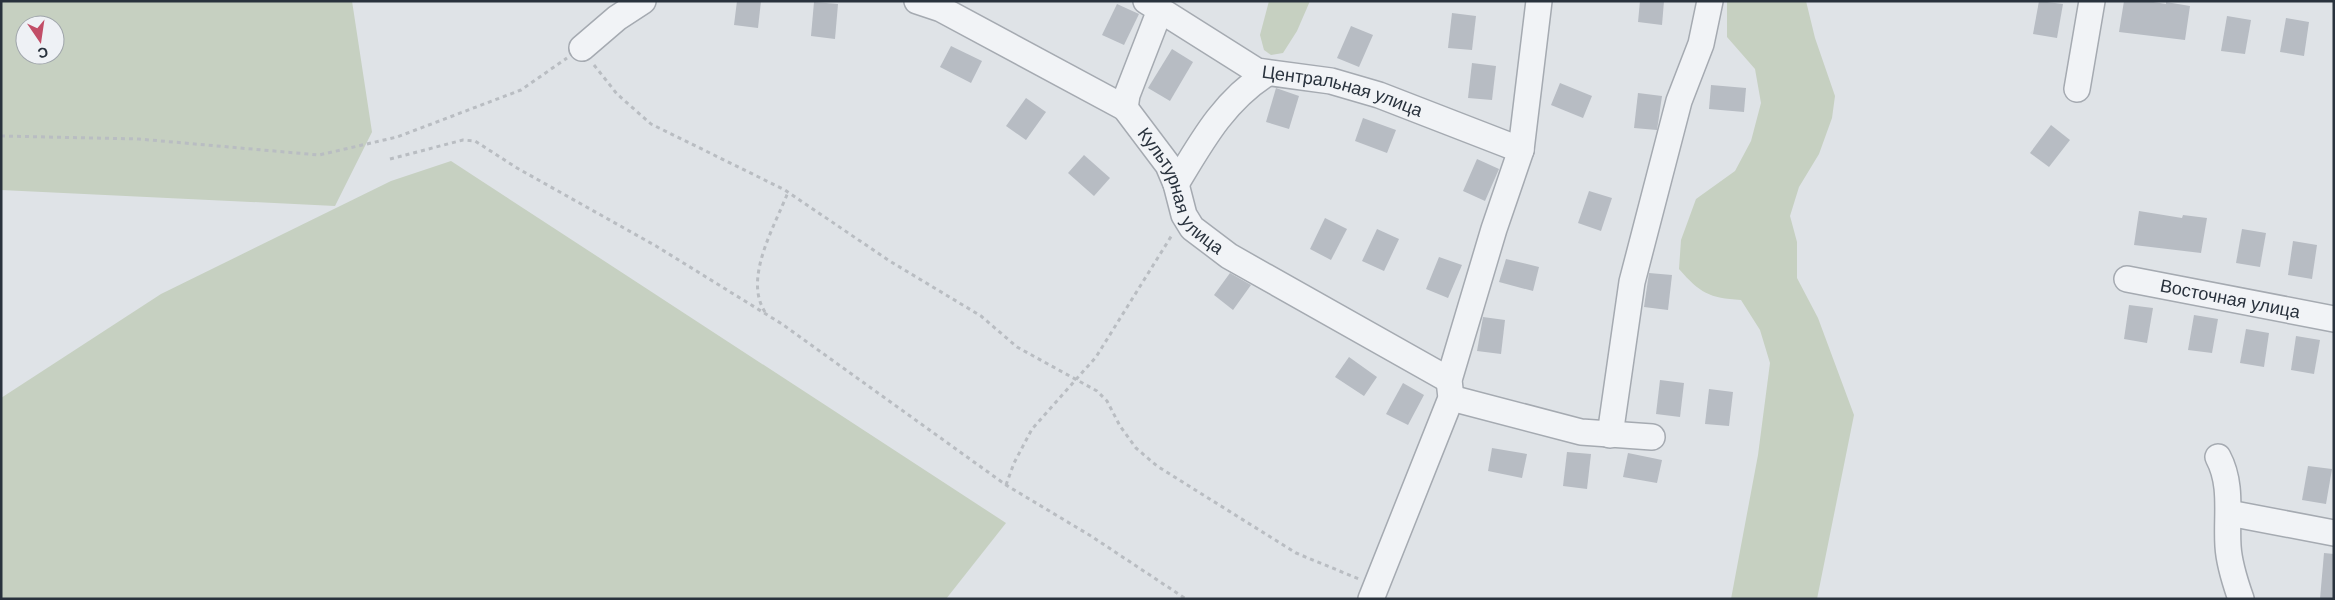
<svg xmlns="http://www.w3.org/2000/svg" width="2335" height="600" viewBox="0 0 2335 600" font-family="'DM Sans',sans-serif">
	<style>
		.green { fill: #c6d0c1; fill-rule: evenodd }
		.building { fill: #b7bcc3 }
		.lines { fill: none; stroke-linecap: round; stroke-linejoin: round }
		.minor-casing { stroke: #a5aab1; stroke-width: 28 }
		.path { stroke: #b9bdc2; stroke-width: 3; stroke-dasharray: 4 4; stroke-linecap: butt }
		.minor { stroke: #f1f3f6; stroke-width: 25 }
		.labels { text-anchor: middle; stroke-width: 4.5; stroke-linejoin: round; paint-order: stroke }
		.street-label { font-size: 18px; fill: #29323d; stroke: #eef1f5 }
	</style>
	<rect width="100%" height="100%" fill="#dfe3e7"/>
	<g class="green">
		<path d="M1 1H352L372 132 335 206 1 190ZM25 25H55V55H25Z"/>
		<path d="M1269 1H1310L1297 31 1283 53 1271 55 1264 50 1260 35Z"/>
		<path d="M1727 1H1806L1815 38 1835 96 1832 118 1819 154 1799 187 1790 216 1797 242V278L1818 318 1854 415 1817 599H1731L1758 455 1770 363 1760 330 1741 300C1709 298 1700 293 1679 269L1681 240 1696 199 1735 171 1751 141 1761 103 1755 69 1727 37Z"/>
		<path d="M451 161 1006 523 946 599H1V398L161 294 391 181Z"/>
	</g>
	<g class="building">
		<path d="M737 1H761L758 28 734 25Z"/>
		<path d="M1640 1H1664L1662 25 1638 22Z"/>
		<path d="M2039 1 2063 4 2057 38 2033 34Z"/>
		<path d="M2124 1H2147L2166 4V2L2190 6 2185 40 2119 32Z"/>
		<path d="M814 2 838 4 835 39 811 36Z"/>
		<path d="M1117 4 1139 14 1124 45 1102 35Z"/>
		<path d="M1452 13 1476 16 1472 50 1448 48Z"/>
		<path d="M2227 16 2251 20 2245 54 2221 51Z"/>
		<path d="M2286 18 2309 22 2304 56 2280 52Z"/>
		<path d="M1351 26 1373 35 1359 67 1337 58Z"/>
		<path d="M951 46 982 61 971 83 940 67Z"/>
		<path d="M1172 49 1193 62 1170 101 1148 88Z"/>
		<path d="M1472 63 1496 66 1492 100 1468 98Z"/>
		<path d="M1560 83 1592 96 1583 118 1551 105Z"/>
		<path d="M1711 85 1746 88 1744 112 1709 109Z"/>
		<path d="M1276 88 1299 96 1289 129 1266 122Z"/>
		<path d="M1638 93 1662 96 1657 130 1634 128Z"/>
		<path d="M1026 98 1046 112 1026 140 1006 126Z"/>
		<path d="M1363 118 1396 130 1387 153 1355 141Z"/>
		<path d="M2051 125 2070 140 2049 167 2030 153Z"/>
		<path d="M1084 155 1110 178 1094 196 1068 173Z"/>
		<path d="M1477 159 1499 169 1485 201 1463 191Z"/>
		<path d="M1589 191 1612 198 1601 231 1578 223Z"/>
		<path d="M2139 211 2182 218 2183 215 2207 218 2201 253 2134 245Z"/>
		<path d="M1325 218 1347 229 1331 260 1310 249Z"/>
		<path d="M1377 229 1399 239 1384 271 1362 261Z"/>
		<path d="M2242 229 2266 233 2260 267 2236 263Z"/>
		<path d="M2293 241 2317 245 2312 279 2288 275Z"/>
		<path d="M1439 257 1462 265 1448 298 1426 289Z"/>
		<path d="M1506 259 1539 267 1533 291 1499 282Z"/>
		<path d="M1230 273 1251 285 1233 310 1214 295Z"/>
		<path d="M1649 273 1672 275 1668 310 1644 307Z"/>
		<path d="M2129 305 2153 308 2147 343 2124 339Z"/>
		<path d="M2194 315 2218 319 2212 353 2188 350Z"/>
		<path d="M1483 317 1505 320 1501 354 1477 351Z"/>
		<path d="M2246 329 2269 333 2264 367 2240 363Z"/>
		<path d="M2296 336 2320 340 2314 374 2291 370Z"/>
		<path d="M1349 357 1377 377 1364 396 1335 377Z"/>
		<path d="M1660 380 1684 383 1680 417 1656 414Z"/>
		<path d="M1403 383 1424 395 1408 425 1386 414Z"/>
		<path d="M1709 389 1733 392 1729 426 1705 424Z"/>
		<path d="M1492 448 1527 454 1522 478 1488 471Z"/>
		<path d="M1567 452 1591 454 1587 489 1563 486Z"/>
		<path d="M1628 453 1662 460 1657 483 1623 477Z"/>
		<path d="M2308 466 2332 469 2326 504 2302 500Z"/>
		<path d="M2324 553 2334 554V599H2320Z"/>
	</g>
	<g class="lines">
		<g class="minor-casing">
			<g id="minor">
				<path id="s1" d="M917 1 941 9 1125 108 1168 165 1176 184 1184 215 1192 228 1229 256 1449 380"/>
				<path id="s2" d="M1146 1 1257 71 1331 81 1379 95 1521 150"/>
				<path d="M582 48 617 18 643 1"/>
				<path d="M2077 89 2092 1"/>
				<path d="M1125 108 1127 95 1160 10"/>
				<path d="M1176 184C1202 141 1223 102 1266 74"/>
				<path id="s3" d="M2127 279 2334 319"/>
				<path d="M1451 398 1581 432 1652 437"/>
				<path d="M1610 435 1632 282 1679 101 1701 44 1710 1"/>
				<path d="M2218 457C2233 485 2226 516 2228 546 2229 564 2235 582 2241 599"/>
				<path d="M2229 513 2334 533"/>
				<path d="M1371 599 1451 398 1449 380 1494 229 1521 150 1539 1"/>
			</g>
		</g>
		<g class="path">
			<path d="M594 65 617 94 651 124 785 190 888 260 981 316 1017 347 1097 391 1107 401 1120 426 1136 448 1157 466 1296 553 1359 579"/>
			<path d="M1 136 139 139 319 155 397 137 521 90 567 58"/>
			<path d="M390 159 463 140 475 141 517 168 656 246 782 324 1006 485 1091 536 1186 599"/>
			<path d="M765 312C743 278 775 226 788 192"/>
			<path d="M1006 485 1014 463 1032 429 1096 357 1172 235"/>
		</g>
		<use href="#minor" class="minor"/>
	</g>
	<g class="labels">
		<g class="street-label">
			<text dy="6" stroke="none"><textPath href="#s2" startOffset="219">Центральная улица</textPath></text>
			<text dy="6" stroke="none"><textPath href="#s1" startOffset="336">Культурная улица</textPath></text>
			<text dy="6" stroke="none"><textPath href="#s3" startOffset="105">Восточная улица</textPath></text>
		</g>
	</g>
	<rect width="2335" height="600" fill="none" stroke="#29323d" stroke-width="5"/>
	<g transform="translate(40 40) rotate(167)"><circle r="24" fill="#eef1f5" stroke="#9fa5ab"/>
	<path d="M0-4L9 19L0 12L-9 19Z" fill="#c24e67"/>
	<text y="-8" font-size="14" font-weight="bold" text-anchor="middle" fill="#29323d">С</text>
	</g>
</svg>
